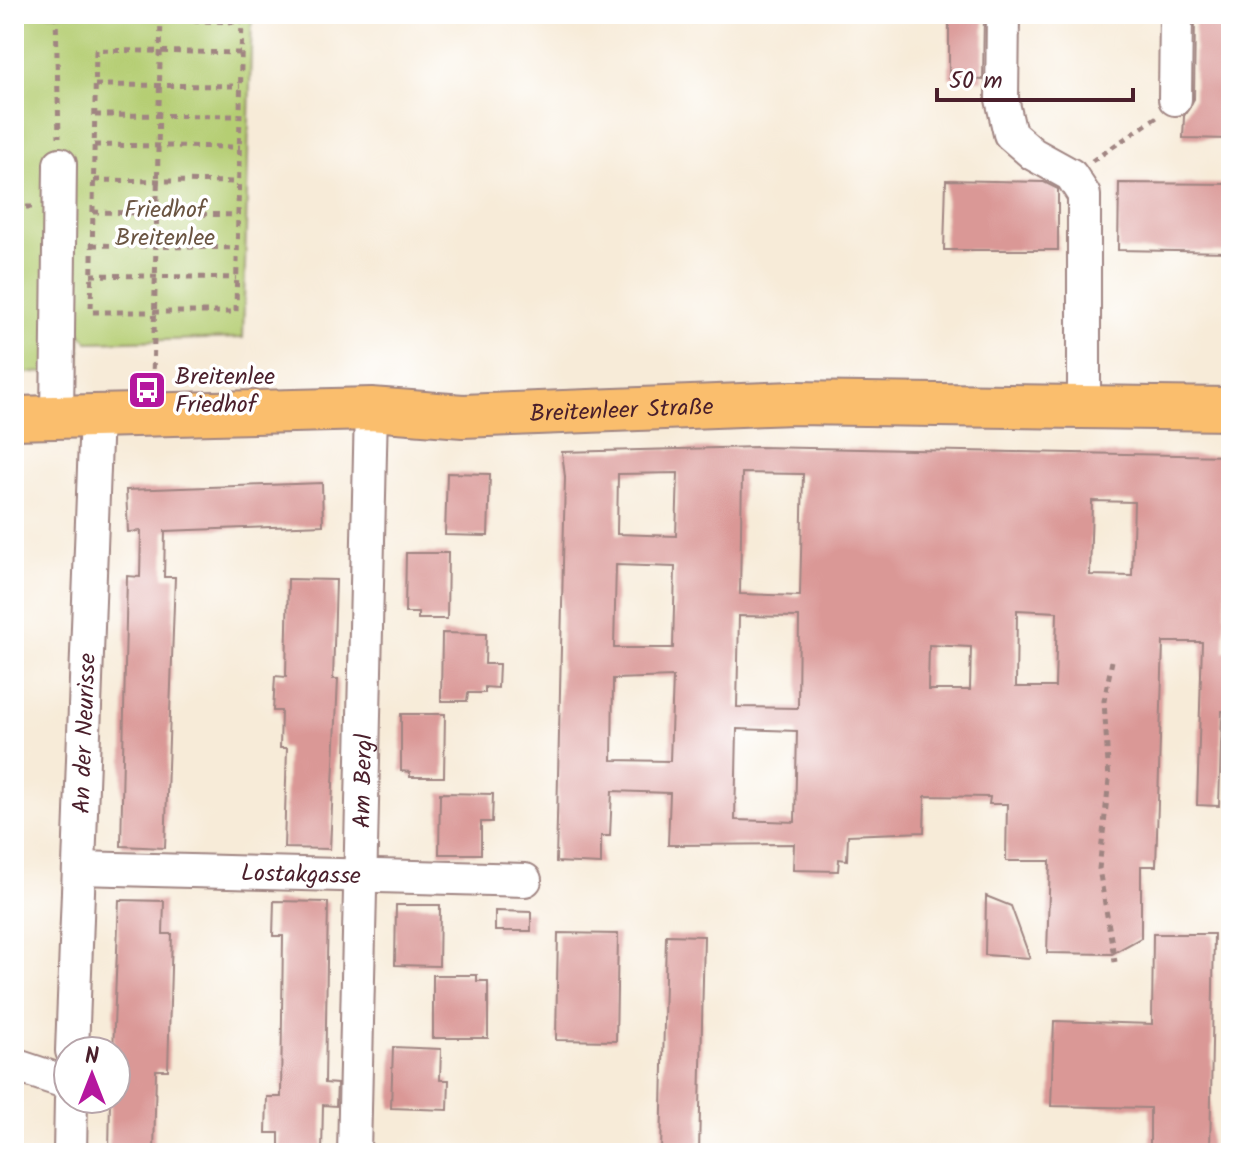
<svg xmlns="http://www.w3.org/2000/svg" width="1245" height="1167" viewBox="0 0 1245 1167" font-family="Kalam,sans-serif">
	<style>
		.green { fill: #b5ce73; stroke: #80764f; stroke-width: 2 }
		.building { fill: #da9896; fill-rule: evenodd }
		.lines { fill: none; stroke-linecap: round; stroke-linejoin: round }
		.minor-casing { stroke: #a08582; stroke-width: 36 }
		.major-casing { stroke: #a08582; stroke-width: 46 }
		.path { stroke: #a08582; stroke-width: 5; stroke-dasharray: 6 6; stroke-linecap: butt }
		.minor { stroke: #fff; stroke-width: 32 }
		.major { stroke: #fabe6d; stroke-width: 42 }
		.labels { text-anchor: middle; stroke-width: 7; stroke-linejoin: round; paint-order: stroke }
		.park-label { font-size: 24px; fill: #6a5441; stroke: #fff }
		.poi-label { font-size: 24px; fill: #4a1f2b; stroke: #fff; text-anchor: start }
		.street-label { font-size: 24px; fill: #4a1f2b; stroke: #fff }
	</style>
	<rect width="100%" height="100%" fill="#fff"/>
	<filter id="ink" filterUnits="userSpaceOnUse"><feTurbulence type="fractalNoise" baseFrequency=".0125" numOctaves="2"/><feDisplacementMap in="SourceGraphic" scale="16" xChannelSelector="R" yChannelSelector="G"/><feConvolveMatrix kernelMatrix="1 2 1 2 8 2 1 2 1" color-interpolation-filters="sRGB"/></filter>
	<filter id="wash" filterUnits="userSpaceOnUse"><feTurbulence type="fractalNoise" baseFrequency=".006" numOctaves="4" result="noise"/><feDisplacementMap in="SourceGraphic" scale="32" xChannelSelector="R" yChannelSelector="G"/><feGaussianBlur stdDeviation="1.8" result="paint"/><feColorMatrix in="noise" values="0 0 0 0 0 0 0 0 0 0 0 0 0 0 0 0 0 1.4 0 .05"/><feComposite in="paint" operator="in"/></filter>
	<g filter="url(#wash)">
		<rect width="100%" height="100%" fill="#f7ebd8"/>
		<path class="green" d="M14 14H252L243 338 88 342 80 333V372L14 373Z"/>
		<g id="blocks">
			<g class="building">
				<path d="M949 14H984L983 80 949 78Z"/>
				<path d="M1195 14H1231V139L1183 138 1184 116 1194 99Z"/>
				<path d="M946 180 1044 182 1058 189V250H944Z"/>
				<path d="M1119 183 1231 184V252L1118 250Z"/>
				<path d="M758 447 1230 456 1224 651H1231V711H1222L1219 806 1197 805 1202 642H1163L1156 866H1141V938L1112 954 1047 953 1050 861H1006L1007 804H989L990 797 925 796 924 832 848 835 847 860 839 859 838 871 793 870 794 844 668 845 670 793 612 791 610 836H601V864L556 862 565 477 562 452ZM678 473 676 536 617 534 618 474ZM742 473 803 474 800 596 740 594ZM1092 501 1134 502 1132 576 1090 575ZM616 565 675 567 673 648H614ZM1017 610 1057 612 1055 687H1016ZM739 616 799 617 798 708 737 707ZM929 645 971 647 970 690H928ZM673 677 670 761 612 760 613 679ZM737 729 797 731 795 822 735 820Z"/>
				<path d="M447 473 490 474 488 536 445 535Z"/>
				<path d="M322 483 323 525 165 531 164 577H175L165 848 121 846 127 576 140 577 141 531 128 532 126 490Z"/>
				<path d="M406 553H448L447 619H418V613H405Z"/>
				<path d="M288 579 336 580 333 679H338L330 849 284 848 287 748H280L281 711H273L275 676 286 677Z"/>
				<path d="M442 633 486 634 485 664H499L498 688 485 687V693H468L467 701H441Z"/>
				<path d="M401 714H445L444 777H410V772L401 771Z"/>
				<path d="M440 793 493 794 492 822H481V854H439Z"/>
				<path d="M986 896 1011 906 1030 958 985 955Z"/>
				<path d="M119 900 164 901 163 934H172L168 1070H156L154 1153H109L110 1099H116L113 1051Z"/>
				<path d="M274 901 328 902 325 1083 337 1084 336 1106 323 1105 322 1153H279V1133H266L267 1097H281L283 936H273Z"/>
				<path d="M396 905H440L439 966 395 965Z"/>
				<path d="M495 911 531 912V931H495Z"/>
				<path d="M558 933 618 934 616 1041 556 1040Z"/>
				<path d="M1153 934H1214L1210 1153H1150V1108L1051 1106 1054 1021 1152 1024Z"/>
				<path d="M666 935 704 936 699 1153H661Z"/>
				<path d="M433 975H477V981H488V1038H433Z"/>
				<path d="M393 1047 441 1049 440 1080H449L448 1110 391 1108Z"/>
			</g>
		</g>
	</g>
	<g filter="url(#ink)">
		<use href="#blocks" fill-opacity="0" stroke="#a08582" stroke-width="2"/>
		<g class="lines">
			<g class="minor-casing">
				<g id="minor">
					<path d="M1003 14 1002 99 1010 134 1033 154 1071 175 1084 195V407"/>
					<path d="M1175 99 1176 14"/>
					<path d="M57 418 60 164"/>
					<path id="s1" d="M79 868 525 880"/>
					<path id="s2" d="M72 1051 96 415"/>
					<path d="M14 1065 68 1083"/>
					<path d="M70 1153 71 1099"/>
					<path id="s3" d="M354 1153 371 409"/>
				</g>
			</g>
			<g class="major-casing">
				<g id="major">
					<path id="s4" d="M14 418 371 409 463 416 793 403 1231 409"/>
				</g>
			</g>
			<g class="path">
				<path d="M56 14 59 137"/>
				<path d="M97 18 242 22"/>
				<path d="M240 53 96 50 91 312H236L242 14"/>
				<path d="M95 85 240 86"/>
				<path d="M95 115 240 116"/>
				<path d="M94 145 240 147"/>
				<path d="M1092 161 1157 117"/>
				<path d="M94 180 238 182"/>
				<path d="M14 207H33"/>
				<path d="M93 212 237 215"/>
				<path d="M92 245 236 248"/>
				<path d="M91 275 236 278"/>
				<path d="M153 381 161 14"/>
				<path d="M1112 661 1104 701 1109 780 1099 869 1115 962"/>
			</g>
			<use href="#minor" class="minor"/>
			<use href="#major" class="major"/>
		</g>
	</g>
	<defs>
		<g id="bus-square" transform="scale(2)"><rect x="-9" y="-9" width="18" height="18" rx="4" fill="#b5179e" stroke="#fff"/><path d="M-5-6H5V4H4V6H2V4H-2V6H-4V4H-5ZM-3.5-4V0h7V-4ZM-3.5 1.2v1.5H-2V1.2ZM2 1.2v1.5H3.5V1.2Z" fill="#fff"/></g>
	</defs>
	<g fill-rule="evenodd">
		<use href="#bus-square" x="147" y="390"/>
	</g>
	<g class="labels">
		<g class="park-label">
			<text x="165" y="217">Friedhof<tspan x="165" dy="28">Breitenlee</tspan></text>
		</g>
		<g class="poi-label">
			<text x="175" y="384">Breitenlee<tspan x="175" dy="28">Friedhof</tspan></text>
		</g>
		<g class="street-label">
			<text dy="8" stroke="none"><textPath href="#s4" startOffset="608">Breitenleer Straße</textPath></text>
			<text dy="8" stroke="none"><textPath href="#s2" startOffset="318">An der Neurisse</textPath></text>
			<text dy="8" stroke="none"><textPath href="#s3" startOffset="372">Am Bergl</textPath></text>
			<text dy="8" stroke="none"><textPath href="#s1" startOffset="222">Lostakgasse</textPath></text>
		</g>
	</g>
	<rect width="1245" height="1167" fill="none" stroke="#fff" stroke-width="48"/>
	<g transform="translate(92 1075)"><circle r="38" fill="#ffffff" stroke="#b7a5aa" stroke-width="2"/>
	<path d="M0-6L14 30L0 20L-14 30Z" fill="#b5179e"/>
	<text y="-12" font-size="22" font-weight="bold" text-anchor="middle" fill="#4a1f2b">N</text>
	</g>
	<path d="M937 88v12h196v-12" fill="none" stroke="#4a1f2b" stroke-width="4"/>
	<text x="949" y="88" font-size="24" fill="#4a1f2b" stroke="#ffffff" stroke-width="6" paint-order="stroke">50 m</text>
</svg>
